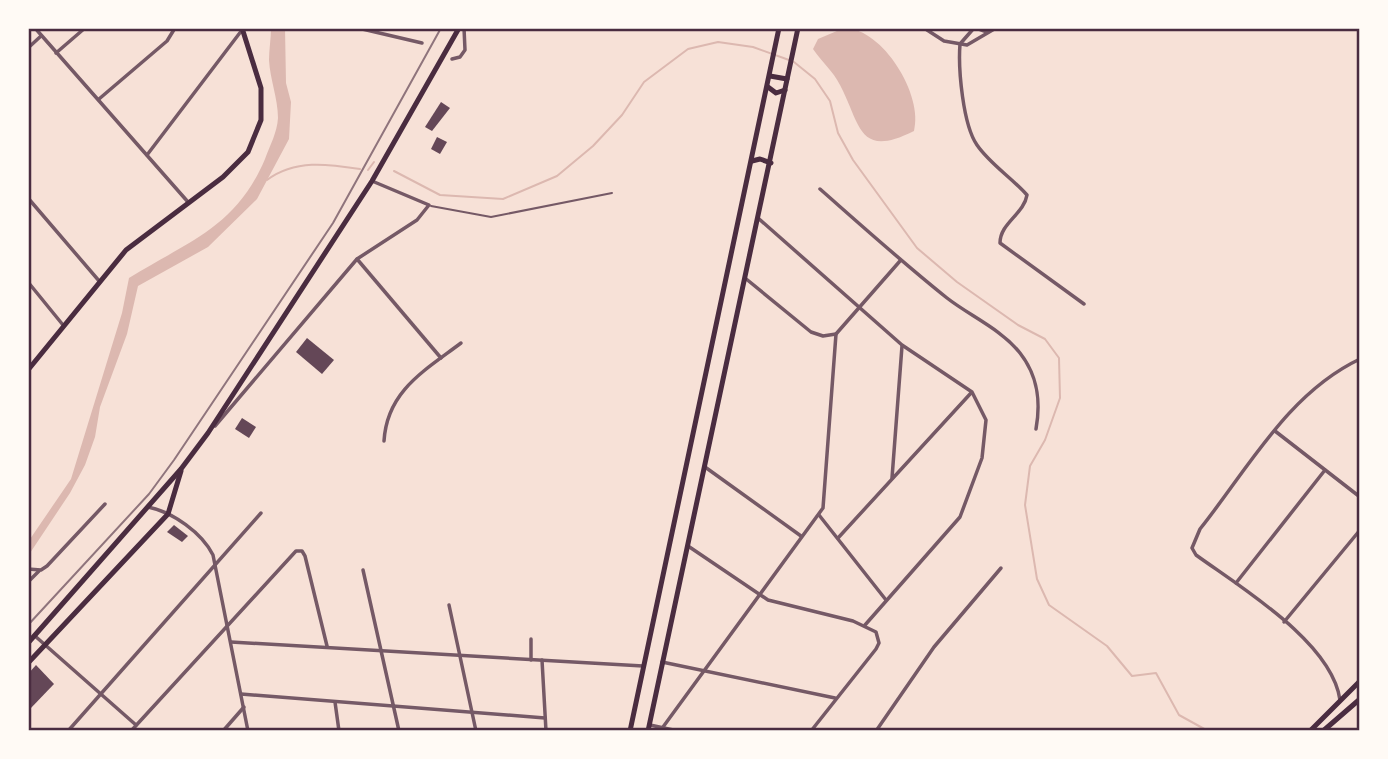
<svg xmlns="http://www.w3.org/2000/svg" width="1388" height="759" viewBox="0 0 1388 759" font-family="Cabin,sans-serif">
	<style>
		.water { fill: #dcb8b0 }
		.lines { fill: none; stroke-linecap: round; stroke-linejoin: round }
		.stream { stroke: #dcb8b0; stroke-width: 2 }
		.building { fill: #644757 }
		.service { stroke: #755966; stroke-width: 2 }
		.minor { stroke: #755966; stroke-width: 3.5 }
		.secondary { stroke: #4a2c40; stroke-width: 5 }
		.primary { stroke: #4a2c40; stroke-width: 5 }
		.rail { stroke: #8f747c; stroke-width: 2 }
		.neatline { fill: none; stroke: #4a2c40; stroke-width: 2.5 }
	</style>
	<rect width="100%" height="100%" fill="#f7e1d7"/>
	<g class="water">
		<path d="M271 28H285L286 83 291 102 289 139 257 199 208 247 138 286 127 334 100 407 95 437 85 465 70 493 28 556V542L71 479 122 313 129 278C187 242 236 228 265 159 270 145 277 133 278 118 278 99 270 79 269 60 269 50 271 38 271 28Z"/>
		<path d="M844 28C883 28 924 96 914 131 858 159 861 125 840 85 833 71 822 62 813 49L818 39Z"/>
	</g>
	<g class="lines">
		<g class="stream">
			<path d="M794 62 815 79 830 101 838 133 853 160 917 248 957 282 1018 325 1045 339 1059 358 1060 398 1045 440 1030 466 1025 505 1037 579 1049 605 1107 646 1132 676 1156 673 1179 715 1208 731"/>
			<path d="M368 170 374 162"/>
			<path d="M394 171 440 195 503 199 557 176 593 146 622 115 644 82 688 49 718 42 753 47 789 60"/>
			<path d="M267 180C295 159 328 164 360 169"/>
		</g>
	</g>
	<g class="building">
		<path d="M441 102 450 108 432 131 425 127Z"/>
		<path d="M437 137 447 142 440 154 431 149Z"/>
		<path d="M307 338 334 360 322 374 296 352Z"/>
		<path d="M242 418 256 427 249 438 235 429Z"/>
		<path d="M174 525 188 536 182 542 167 532Z"/>
		<path d="M36 665 54 684 30 709 28 674Z"/>
	</g>
	<g class="lines">
		<path class="service" d="M431 206 491 217 612 193"/>
		<g class="minor">
			<path d="M35 28 188 202"/>
			<path d="M358 28 422 43"/>
			<path d="M924 28 944 41 967 45 996 28"/>
			<path d="M976 28 987 32"/>
			<path d="M960 44C958 69 963 125 977 145 990 164 1011 177 1027 195 1024 214 1000 223 1000 243L1084 304"/>
			<path d="M960 44 974 28"/>
			<path d="M28 48 41 36"/>
			<path d="M56 53 85 28"/>
			<path d="M452 59 460 57 465 50 464 28"/>
			<path d="M99 99 167 41 175 28"/>
			<path d="M147 155 242 30"/>
			<path d="M820 189C862 226 903 263 947 298 970 316 1001 329 1020 353 1038 376 1041 401 1036 429"/>
			<path d="M28 198 100 282"/>
			<path d="M758 218 902 345 972 392 986 420 982 458 960 517 865 625"/>
			<path d="M357 259 441 358"/>
			<path d="M745 278 811 332 823 336 836 334"/>
			<path d="M28 282 63 325"/>
			<path d="M215 426 357 259 417 220 429 205 372 181"/>
			<path d="M1275 431 1360 497"/>
			<path d="M384 441C387 391 424 371 461 343"/>
			<path d="M705 467 801 536"/>
			<path d="M892 478 902 346"/>
			<path d="M148 507C173 512 202 533 213 555L248 731"/>
			<path d="M819 515 886 600"/>
			<path d="M838 538 971 393"/>
			<path d="M688 546 768 600 853 621 876 632 879 643 876 649 811 731"/>
			<path d="M28 569 41 570 47 566 105 504"/>
			<path d="M363 570 399 731"/>
			<path d="M28 582 39 571"/>
			<path d="M1236 583 1325 470"/>
			<path d="M449 605 476 731"/>
			<path d="M1284 622 1360 530"/>
			<path d="M35 636 136 725"/>
			<path d="M231 642 643 666"/>
			<path d="M531 660V639"/>
			<path d="M542 660 546 731"/>
			<path d="M662 662 835 698"/>
			<path d="M241 694 545 718"/>
			<path d="M1340 700C1332 642 1240 587 1196 555L1192 548 1200 529C1248 469 1288 393 1360 359"/>
			<path d="M335 702 339 731"/>
			<path d="M650 725 678 731"/>
			<path d="M663 727 823 508 836 334 900 261"/>
			<path d="M68 731 261 513"/>
			<path d="M131 731 296 551H302L305 556 327 646"/>
			<path d="M223 731 244 707"/>
			<path d="M876 731 934 647 1001 568"/>
			<path d="M1088 731H1103"/>
		</g>
		<g class="secondary">
			<path d="M770 76 787 79"/>
			<path d="M768 87 776 93 785 90"/>
			<path d="M752 161 760 159 771 163"/>
			<path d="M28 370 126 250 223 177 248 152 261 120V88L242 28"/>
			<path d="M630 731 779 28"/>
			<path d="M648 731 798 28"/>
		</g>
		<g class="primary">
			<path d="M28 643 181 469 208 433 372 181 459 28"/>
			<path d="M28 663 168 514 181 471"/>
			<path d="M1310 731 1360 681"/>
			<path d="M1323 731 1360 699"/>
		</g>
		<path class="rail" d="M28 625 149 494 174 460 333 223 441 28"/>
	</g>
	<rect width="1388" height="759" fill="none" stroke="#fffaf5" stroke-width="60"/>
	<rect x="30" y="30" width="1328" height="699" class="neatline"/>
</svg>
